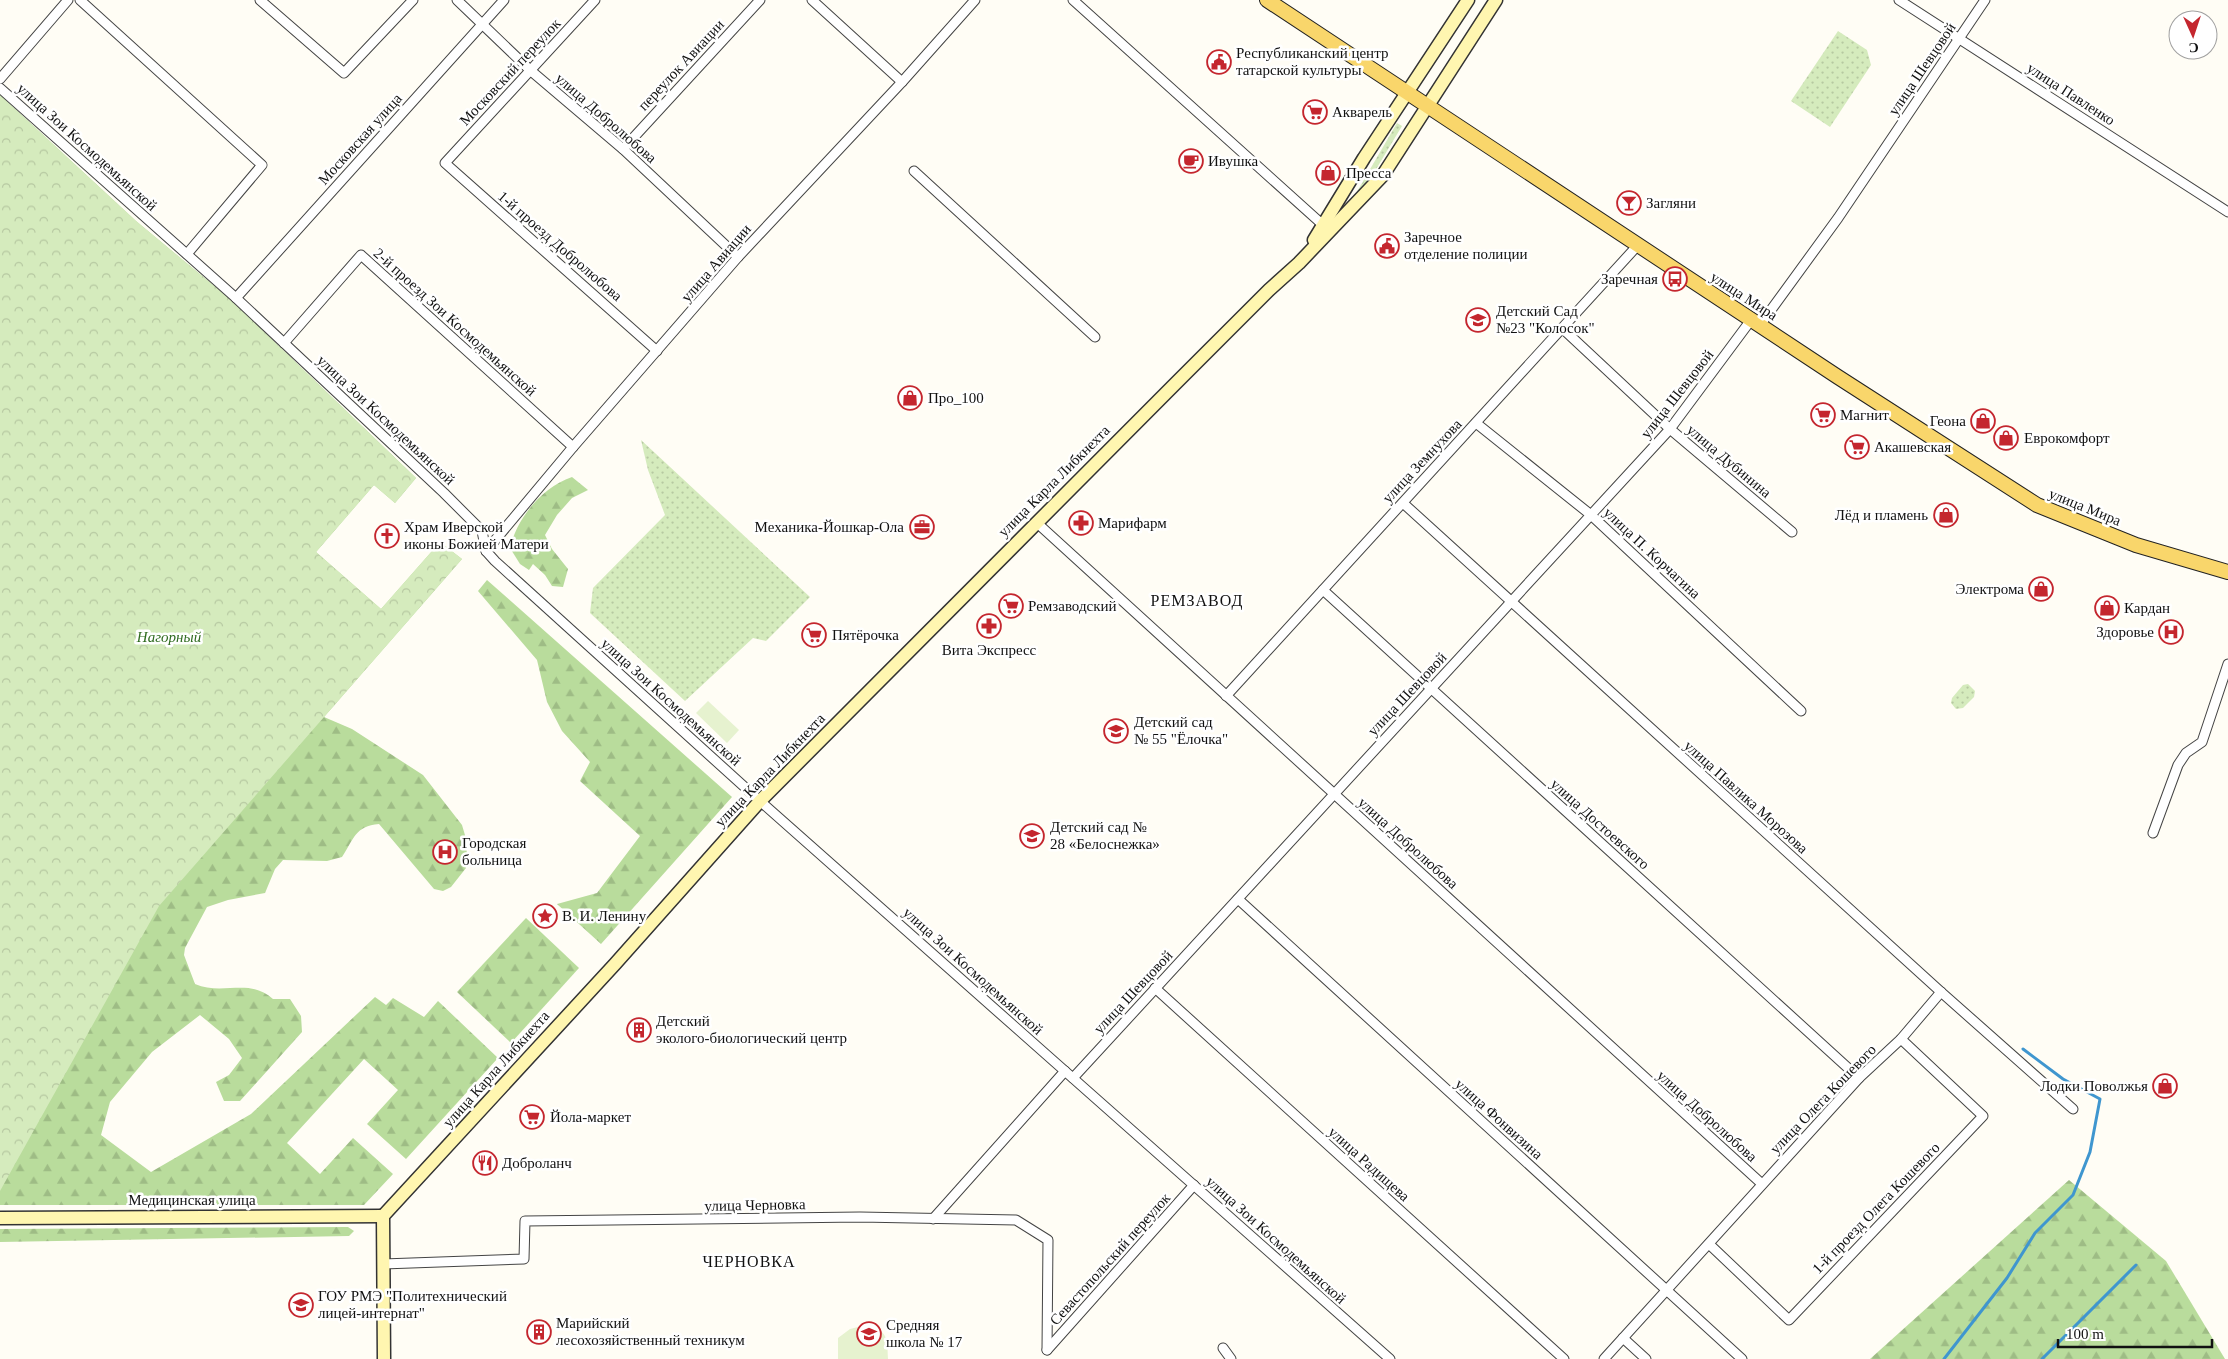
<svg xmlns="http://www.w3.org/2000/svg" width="2228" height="1359" viewBox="0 0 2228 1359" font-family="Georgia,serif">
<defs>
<pattern id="grass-dots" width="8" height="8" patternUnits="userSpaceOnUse" patternTransform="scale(1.25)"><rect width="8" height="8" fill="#d5ebbd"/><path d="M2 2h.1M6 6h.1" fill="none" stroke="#b6c8a1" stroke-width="1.8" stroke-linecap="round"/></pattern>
<pattern id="forest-firs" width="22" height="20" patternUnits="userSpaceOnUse" patternTransform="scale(1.25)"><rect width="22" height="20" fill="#b9dc9c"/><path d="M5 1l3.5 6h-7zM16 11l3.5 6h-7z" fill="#9ebc85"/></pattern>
<pattern id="park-crowns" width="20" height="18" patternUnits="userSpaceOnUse" patternTransform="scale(1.25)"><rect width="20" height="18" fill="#d5ebbd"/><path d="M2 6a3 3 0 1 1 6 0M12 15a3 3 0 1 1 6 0" fill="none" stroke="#b6c8a1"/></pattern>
</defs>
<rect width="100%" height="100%" fill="#fffdf5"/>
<g fill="url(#grass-dots)">
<polygon points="1838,31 1867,50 1871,65 1830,127 1791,101"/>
<polygon points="1397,123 1402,126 1369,181 1355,195"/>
<polygon points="641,440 810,597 766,641 753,638 685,701 590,613 593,588 665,515 648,470"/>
<polygon points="1968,684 1975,691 1974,697 1963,708 1956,709 1951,703 1952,698 1963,685"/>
</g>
<g fill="url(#forest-firs)">
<path d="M0,95L136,221L231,300L416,478L395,503L374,485L316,552L381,609L440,542L462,559L324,717L352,729L423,775L462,825L467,842L466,868L451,887L443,891L434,889L379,824C355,826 354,839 342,857L327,861L283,860L275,869L265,893L228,900L207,907L185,948L184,955L195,984C223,996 249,977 273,999H290L301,1016L302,1032L240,1101H224L216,1082L229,1075L242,1058L229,1039L200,1015L152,1052L110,1102L101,1135L151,1172L251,1114L375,997L386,1005L393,998L424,1017L438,1001L498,1058L406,1159L367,1124L398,1090L364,1059L287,1143L320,1174L353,1138L393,1174L364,1205H0Z"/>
<path d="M572,477L588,490L572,498L557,515L545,535L552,549L568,569L563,587L552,586L545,575L533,564L529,570L520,564L510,548C517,518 542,487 572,477Z"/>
<polygon points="487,580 732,797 601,944 557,904 597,893 640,836 580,781 590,762 562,731 547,702 537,660 478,591"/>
<polygon points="526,918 579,968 511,1043 457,992"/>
<polygon points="2069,1180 2166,1261 2225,1359 1870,1359"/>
<polygon points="348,1227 354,1231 349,1236 0,1242 0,1229"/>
</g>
<polygon fill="url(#park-crowns)" points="0,95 136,221 231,300 416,478 395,503 374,485 316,552 381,609 440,542 462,559 159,906 0,1191"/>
<g fill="#e6f2cf">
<polygon points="708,701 739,730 727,743 696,713"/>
<path d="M862,1326C888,1330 887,1335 888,1359H838V1338L850,1329Z"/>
</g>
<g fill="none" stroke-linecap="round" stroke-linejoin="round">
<g stroke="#3f96cf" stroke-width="3">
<polyline points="1944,1359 2007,1278 2035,1233 2073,1195 2090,1152 2100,1099 2063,1079 2023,1049"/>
<polyline points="2042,1359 2136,1265"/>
</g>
<g stroke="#444" stroke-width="11">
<g id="street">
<polyline points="80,0 262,165 187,254"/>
<polyline points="260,0 344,73 413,0"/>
<polyline points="457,0 530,70 623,149 738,257"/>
<polyline points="595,0 445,163 657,351"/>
<polyline points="812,0 902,82"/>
<polyline points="1073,0 1323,225"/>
<polyline points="1899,0 2228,212"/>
<polyline points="0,79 68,0"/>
<polyline points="0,88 236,298 444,493 482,531 486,551 495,561 760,801 1390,1359"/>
<polyline points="623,149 760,0"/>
<polyline points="914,171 1095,337"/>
<polyline points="236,298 504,0"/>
<polyline points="1760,325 1838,218 1985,0"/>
<polyline points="1563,329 1670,429 1792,532"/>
<polyline points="284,343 361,255 573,447"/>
<polyline points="1476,423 1591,515 1801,711"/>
<polyline points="1403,503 1941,992 2073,1109"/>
<polyline points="1036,522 1762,1184"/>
<polyline points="486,551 573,447 738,257 902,82 975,0"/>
<polyline points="1323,590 1859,1078"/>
<polyline points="1226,696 1638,245"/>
<polyline points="2153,833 2178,765 2186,753 2202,742 2228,664"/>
<polyline points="1238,899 1742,1359"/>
<polyline points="1155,988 1564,1359"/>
<polyline points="1073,1078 1670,429 1751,320"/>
<polyline points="933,1219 1065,1071"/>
<polyline points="1709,1244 1789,1320 1983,1116 1901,1039"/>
<polyline points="383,1264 524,1259 525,1221 860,1217 1016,1220 1048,1240 1047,1350"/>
<polyline points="1623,1338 1646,1359"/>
<polyline points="1223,1348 1231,1359"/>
<polyline points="1047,1350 1194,1185"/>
<polyline points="1604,1359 1859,1078 1901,1039 1941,992"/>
</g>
</g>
<g stroke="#333" stroke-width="15">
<g id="secondary">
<polyline points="1314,240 1364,158 1468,0"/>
<polyline points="0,1218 383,1216"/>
<polyline points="384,1359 383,1216 615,964 760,801 1172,387 1269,290 1299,263 1383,175 1496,0"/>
</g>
</g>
<g stroke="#222" stroke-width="16">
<polyline id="primary" points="1267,0 1838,377 2037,505 2136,545 2228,572"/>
</g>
<use href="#street" stroke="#fff" stroke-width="9"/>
<use href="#secondary" stroke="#fff6b0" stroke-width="12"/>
<use href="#primary" stroke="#f9d66b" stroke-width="14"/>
</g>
<defs>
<g id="civic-ring" transform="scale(1.25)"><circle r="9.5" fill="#fff" stroke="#c4262e" stroke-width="1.5"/><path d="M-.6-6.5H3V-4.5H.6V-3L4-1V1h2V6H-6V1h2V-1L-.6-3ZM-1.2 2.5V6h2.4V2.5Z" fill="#c4262e"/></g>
<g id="supermarket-ring" transform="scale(1.25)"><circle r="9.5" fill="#fff" stroke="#c4262e" stroke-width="1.5"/><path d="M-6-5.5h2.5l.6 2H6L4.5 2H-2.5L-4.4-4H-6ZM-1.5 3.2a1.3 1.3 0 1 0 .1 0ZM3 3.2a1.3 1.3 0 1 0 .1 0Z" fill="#c4262e"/></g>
<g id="cafe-ring" transform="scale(1.25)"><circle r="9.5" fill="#fff" stroke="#c4262e" stroke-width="1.5"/><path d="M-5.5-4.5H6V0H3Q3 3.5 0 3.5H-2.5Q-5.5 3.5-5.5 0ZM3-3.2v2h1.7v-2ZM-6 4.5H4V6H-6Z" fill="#c4262e"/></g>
<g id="shop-ring" transform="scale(1.25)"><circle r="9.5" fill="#fff" stroke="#c4262e" stroke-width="1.5"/><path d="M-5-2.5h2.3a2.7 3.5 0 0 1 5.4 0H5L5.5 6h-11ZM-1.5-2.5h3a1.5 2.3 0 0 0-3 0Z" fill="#c4262e"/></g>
<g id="bar-ring" transform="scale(1.25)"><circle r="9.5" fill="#fff" stroke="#c4262e" stroke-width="1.5"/><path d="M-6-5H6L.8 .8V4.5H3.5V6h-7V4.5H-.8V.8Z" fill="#c4262e"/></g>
<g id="bus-ring" transform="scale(1.25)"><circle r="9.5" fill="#fff" stroke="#c4262e" stroke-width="1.5"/><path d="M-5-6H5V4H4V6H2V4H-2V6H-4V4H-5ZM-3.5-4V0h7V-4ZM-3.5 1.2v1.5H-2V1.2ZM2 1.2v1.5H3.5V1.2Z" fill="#c4262e"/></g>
<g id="school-ring" transform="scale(1.25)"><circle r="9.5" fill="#fff" stroke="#c4262e" stroke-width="1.5"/><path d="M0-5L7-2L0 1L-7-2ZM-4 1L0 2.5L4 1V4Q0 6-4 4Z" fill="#c4262e"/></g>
<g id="pharmacy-ring" transform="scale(1.25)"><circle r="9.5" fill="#fff" stroke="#c4262e" stroke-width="1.5"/><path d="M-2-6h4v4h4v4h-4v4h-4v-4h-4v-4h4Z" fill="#c4262e"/></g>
<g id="office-ring" transform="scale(1.25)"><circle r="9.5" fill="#fff" stroke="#c4262e" stroke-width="1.5"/><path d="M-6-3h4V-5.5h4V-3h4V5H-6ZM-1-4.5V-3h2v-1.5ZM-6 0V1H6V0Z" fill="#c4262e"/></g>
<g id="church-ring" transform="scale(1.25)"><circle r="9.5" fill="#fff" stroke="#c4262e" stroke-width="1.5"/><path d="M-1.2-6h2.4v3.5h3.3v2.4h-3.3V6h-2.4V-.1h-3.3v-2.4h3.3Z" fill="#c4262e"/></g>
<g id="hospital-ring" transform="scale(1.25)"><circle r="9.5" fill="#fff" stroke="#c4262e" stroke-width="1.5"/><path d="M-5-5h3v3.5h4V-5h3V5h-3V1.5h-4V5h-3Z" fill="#c4262e"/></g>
<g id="sight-ring" transform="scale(1.25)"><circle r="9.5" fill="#fff" stroke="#c4262e" stroke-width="1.5"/><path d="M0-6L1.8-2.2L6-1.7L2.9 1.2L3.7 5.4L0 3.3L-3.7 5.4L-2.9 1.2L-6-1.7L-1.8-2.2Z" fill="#c4262e"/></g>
<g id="building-ring" transform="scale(1.25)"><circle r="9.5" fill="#fff" stroke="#c4262e" stroke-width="1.5"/><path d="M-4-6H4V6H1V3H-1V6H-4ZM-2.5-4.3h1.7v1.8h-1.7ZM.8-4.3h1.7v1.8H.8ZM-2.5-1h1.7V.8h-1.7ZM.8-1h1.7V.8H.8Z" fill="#c4262e"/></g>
<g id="restaurant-ring" transform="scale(1.25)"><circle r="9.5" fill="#fff" stroke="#c4262e" stroke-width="1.5"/><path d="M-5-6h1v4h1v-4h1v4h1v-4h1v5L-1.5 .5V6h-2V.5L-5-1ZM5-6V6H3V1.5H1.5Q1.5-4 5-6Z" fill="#c4262e"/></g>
</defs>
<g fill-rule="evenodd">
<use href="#civic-ring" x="1219" y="62"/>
<use href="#supermarket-ring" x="1315" y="112"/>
<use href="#cafe-ring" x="1191" y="161"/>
<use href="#shop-ring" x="1328" y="173"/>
<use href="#bar-ring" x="1629" y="203"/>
<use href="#civic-ring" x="1387" y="246"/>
<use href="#bus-ring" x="1675" y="279"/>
<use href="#school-ring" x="1478" y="320"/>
<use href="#shop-ring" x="910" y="398"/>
<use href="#supermarket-ring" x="1823" y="415"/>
<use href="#shop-ring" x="1983" y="421"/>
<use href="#shop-ring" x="2006" y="438"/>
<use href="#supermarket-ring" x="1857" y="447"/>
<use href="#shop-ring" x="1946" y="515"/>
<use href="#pharmacy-ring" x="1081" y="523"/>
<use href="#office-ring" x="922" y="527"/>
<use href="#church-ring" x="387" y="536"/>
<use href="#shop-ring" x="2041" y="589"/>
<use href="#supermarket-ring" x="1011" y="606"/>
<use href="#shop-ring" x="2107" y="608"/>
<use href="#pharmacy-ring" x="989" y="626"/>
<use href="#hospital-ring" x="2171" y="632"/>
<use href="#supermarket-ring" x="814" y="635"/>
<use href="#school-ring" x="1116" y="731"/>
<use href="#school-ring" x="1032" y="836"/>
<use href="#hospital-ring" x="445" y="852"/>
<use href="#sight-ring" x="545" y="916"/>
<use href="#building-ring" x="639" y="1030"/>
<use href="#shop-ring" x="2165" y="1086"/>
<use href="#supermarket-ring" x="532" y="1117"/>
<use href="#restaurant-ring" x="485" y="1163"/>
<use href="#school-ring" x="301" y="1305"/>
<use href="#building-ring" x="539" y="1332"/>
<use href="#school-ring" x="869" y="1334"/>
</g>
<g text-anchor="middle" stroke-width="5" stroke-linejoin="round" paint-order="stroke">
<g font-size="15" fill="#111" stroke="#fff" text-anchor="start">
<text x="1236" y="58">Республиканский центр<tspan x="1236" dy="17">татарской культуры</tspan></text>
<text x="1332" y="117">Акварель</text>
<text x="1208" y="166">Ивушка</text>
<text x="1346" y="178">Пресса</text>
<text x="1646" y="208">Загляни</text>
<text x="1404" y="242">Заречное<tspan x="1404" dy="17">отделение полиции</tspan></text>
<text x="1658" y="284" text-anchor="end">Заречная</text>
<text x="1496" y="316">Детский Сад<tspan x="1496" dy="17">№23 "Колосок"</tspan></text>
<text x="928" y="403">Про_100</text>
<text x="1840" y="420">Магнит</text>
<text x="1966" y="426" text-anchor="end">Геона</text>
<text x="2024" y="443">Еврокомфорт</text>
<text x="1874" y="452">Акашевская</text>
<text x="1928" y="520" text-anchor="end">Лёд и пламень</text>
<text x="1098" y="528">Марифарм</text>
<text x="404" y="532">Храм Иверской<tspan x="404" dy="17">иконы Божией Матери</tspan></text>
<text x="904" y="532" text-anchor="end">Механика-Йошкар-Ола</text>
<text x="2024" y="594" text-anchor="end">Электрома</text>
<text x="1028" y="611">Ремзаводский</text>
<text x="2124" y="613">Кардан</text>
<text x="2154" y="637" text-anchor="end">Здоровье</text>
<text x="832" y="640">Пятёрочка</text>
<text x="989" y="655" text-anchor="middle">Вита Экспресс</text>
<text x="1134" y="727">Детский сад<tspan x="1134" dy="17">№ 55 "Ёлочка"</tspan></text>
<text x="1050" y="832">Детский сад №<tspan x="1050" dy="17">28 «Белоснежка»</tspan></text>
<text x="462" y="848">Городская<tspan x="462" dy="17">больница</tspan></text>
<text x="562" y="921">В. И. Ленину</text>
<text x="656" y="1026">Детский<tspan x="656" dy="17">эколого-биологический центр</tspan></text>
<text x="2148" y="1091" text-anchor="end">Лодки Поволжья</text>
<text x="550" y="1122">Йола-маркет</text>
<text x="502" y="1168">Доброланч</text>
<text x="318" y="1301">ГОУ РМЭ "Политехнический<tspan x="318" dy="17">лицей-интернат"</tspan></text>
<text x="556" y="1328">Марийский<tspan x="556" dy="17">лесохозяйственный техникум</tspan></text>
<text x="886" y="1330">Средняя<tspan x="886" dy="17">школа № 17</tspan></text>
</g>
<g font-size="15" fill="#111" stroke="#fff">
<text transform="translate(681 65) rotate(-47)" y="5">переулок Авиации</text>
<text transform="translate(1922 69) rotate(-56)" y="5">улица Шевцовой</text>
<text transform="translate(510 72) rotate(-47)" y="5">Московский переулок</text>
<text transform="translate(2071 94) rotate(33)" y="5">улица Павленко</text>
<text transform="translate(606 118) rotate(41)" y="5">улица Добролюбова</text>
<text transform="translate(360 139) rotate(-48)" y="5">Московская улица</text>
<text transform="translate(87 147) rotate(42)" y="5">улица Зои Космодемьянской</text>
<text transform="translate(560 246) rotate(41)" y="5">1-й проезд Добролюбова</text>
<text transform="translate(716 263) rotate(-49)" y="5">улица Авиации</text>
<text transform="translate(1744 296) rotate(33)" y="5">улица Мира</text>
<text transform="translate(455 322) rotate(42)" y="5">2-й проезд Зои Космодемьянской</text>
<text transform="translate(1677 394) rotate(-52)" y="5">улица Шевцовой</text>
<text transform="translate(386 420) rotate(43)" y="5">улица Зои Космодемьянской</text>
<text transform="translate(1422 461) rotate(-47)" y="5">улица Земнухова</text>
<text transform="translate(1729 461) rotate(40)" y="5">улица Дубинина</text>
<text transform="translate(1054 481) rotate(-45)" y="5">улица Карла Либкнехта</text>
<text transform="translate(2085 507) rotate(22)" y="5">улица Мира</text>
<text transform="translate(1652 553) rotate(43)" y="5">улица П. Корчагина</text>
<text transform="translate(1407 694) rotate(-47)" y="5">улица Шевцовой</text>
<text transform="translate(671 702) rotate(42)" y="5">улица Зои Космодемьянской</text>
<text transform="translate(770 770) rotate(-46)" y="5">улица Карла Либкнехта</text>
<text transform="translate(1746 797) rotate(42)" y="5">улица Павлика Морозова</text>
<text transform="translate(1600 824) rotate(42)" y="5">улица Достоевского</text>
<text transform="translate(1408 843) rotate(42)" y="5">улица Добролюбова</text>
<text transform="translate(973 971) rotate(42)" y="5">улица Зои Космодемьянской</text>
<text transform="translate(1133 992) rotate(-47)" y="5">улица Шевцовой</text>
<text transform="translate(496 1069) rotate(-48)" y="5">улица Карла Либкнехта</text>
<text transform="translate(1823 1099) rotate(-46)" y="5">улица Олега Кошевого</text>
<text transform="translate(1707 1116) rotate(42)" y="5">улица Добролюбова</text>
<text transform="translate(1499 1119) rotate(42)" y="5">улица Фонвизина</text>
<text transform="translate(1369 1164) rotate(42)" y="5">улица Радищева</text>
<text x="192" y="1205">Медицинская улица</text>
<text transform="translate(755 1205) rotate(-1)" y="5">улица Черновка</text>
<text transform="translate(1876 1208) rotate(-46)" y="5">1-й проезд Олега Кошевого</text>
<text transform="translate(1276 1240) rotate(42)" y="5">улица Зои Космодемьянской</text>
<text transform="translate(1110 1259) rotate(-48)" y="5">Севастопольский переулок</text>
</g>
<g font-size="15" font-style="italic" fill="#2f6b1f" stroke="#fff">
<text x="169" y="642">Нагорный</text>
</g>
<g font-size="16" letter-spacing="1" fill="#111" stroke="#fff">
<text x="1197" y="606">РЕМЗАВОД</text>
<text x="749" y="1267">ЧЕРНОВКА</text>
</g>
</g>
<g transform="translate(2193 35) rotate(177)"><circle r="24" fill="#ffffff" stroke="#a0a0a0"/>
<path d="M0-4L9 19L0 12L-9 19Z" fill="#c4262e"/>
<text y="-8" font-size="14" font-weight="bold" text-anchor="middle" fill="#111111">С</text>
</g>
<path d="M2058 1339v8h154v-8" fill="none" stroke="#111111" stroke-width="2.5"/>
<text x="2066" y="1339" font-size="15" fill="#111111" stroke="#ffffff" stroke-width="4" paint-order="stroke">100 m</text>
</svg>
